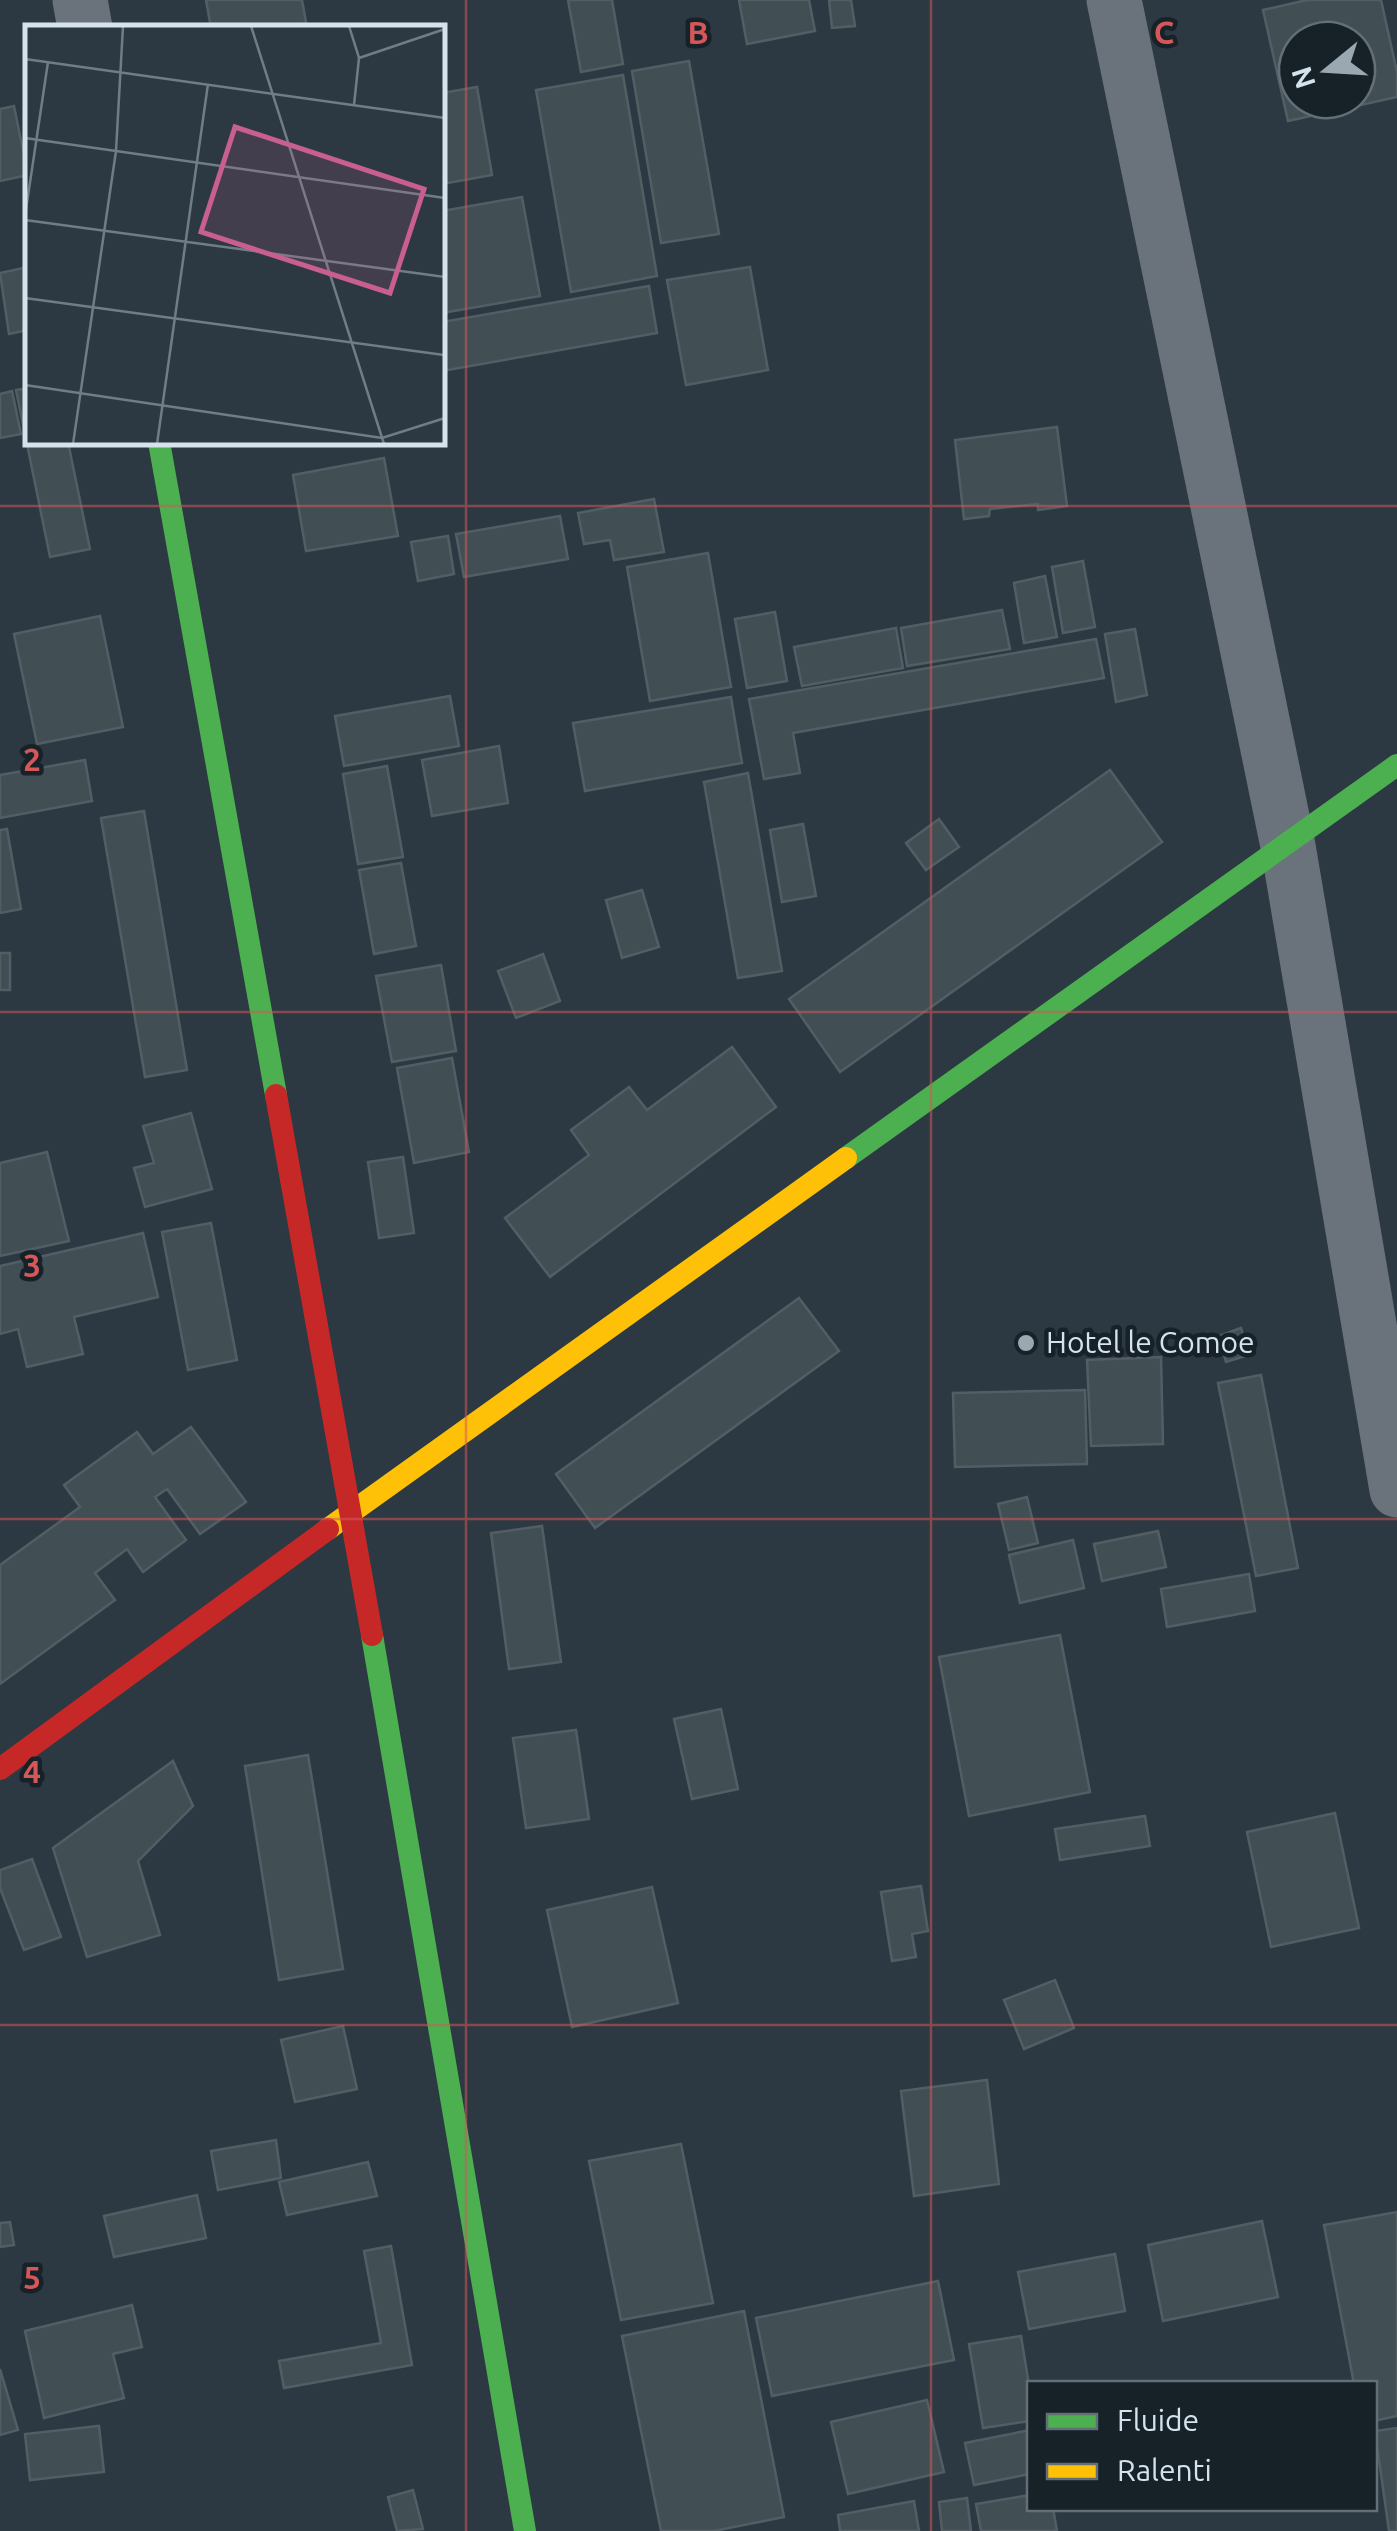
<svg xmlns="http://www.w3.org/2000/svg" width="1397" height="2531" viewBox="0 0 1397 2531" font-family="Ubuntu,sans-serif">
<rect width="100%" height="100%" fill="#2c3942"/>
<g fill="#414e54" stroke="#525e64" stroke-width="2.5" fill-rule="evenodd">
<polygon points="206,0 302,0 307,28 211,28"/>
<polygon points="568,0 612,0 623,64 581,72"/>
<polygon points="739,0 809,0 815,31 747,44"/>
<polygon points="829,0 851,0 855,26 832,28"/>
<path d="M1307,0H1381L1397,72V97L1288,121L1263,10ZM1297,40H1357V100H1297Z"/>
<polygon points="689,61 719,234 661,243 632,71"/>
<polygon points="623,75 657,276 571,292 536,90"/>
<polygon points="477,87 492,175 442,184 442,93"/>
<polygon points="14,106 28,175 0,181 0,109"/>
<polygon points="522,197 540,296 442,313 442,211"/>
<polygon points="28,267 28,330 9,334 0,273"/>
<polygon points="750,267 768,370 686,385 667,280"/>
<polygon points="649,286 657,333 442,371 442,322"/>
<polygon points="28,388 28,442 68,442 90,549 50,557 16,390"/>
<polygon points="12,391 21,434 0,438 0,394"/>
<polygon points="1057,427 1067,506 1038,510 1038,504 990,509 989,516 964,519 955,440"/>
<polygon points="384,458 398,536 306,551 293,475"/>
<polygon points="654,499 664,552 614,560 610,540 584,544 578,513"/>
<polygon points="560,516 568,559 464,577 456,534"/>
<polygon points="448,536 454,574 418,581 411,542"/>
<polygon points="708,553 731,687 650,701 627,567"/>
<polygon points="1083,561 1095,627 1063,633 1052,567"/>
<polygon points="1045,576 1057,637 1024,643 1014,583"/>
<polygon points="1002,610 1010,649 907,666 901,628"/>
<polygon points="775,612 787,681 747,688 735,619"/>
<polygon points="100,616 123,727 37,744 14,634"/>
<polygon points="896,628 903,668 802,686 794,647"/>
<polygon points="1135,629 1147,695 1116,702 1105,634"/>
<polygon points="1096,639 1104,678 793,733 800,773 764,779 749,699"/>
<polygon points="450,696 459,746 344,766 335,716"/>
<polygon points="731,697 742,763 585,791 573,723"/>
<polygon points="499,746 508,803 432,816 422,760"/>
<polygon points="85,760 92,801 0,818 0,775"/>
<polygon points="387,766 403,857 358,864 343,774"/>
<polygon points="1110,770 1162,842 840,1072 789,999"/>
<polygon points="748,773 782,971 738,978 704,782"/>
<polygon points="144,811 187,1070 145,1077 101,818"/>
<polygon points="939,819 959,847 926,870 906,843"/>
<polygon points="803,824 816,896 782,902 770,830"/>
<polygon points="7,829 21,909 0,913 0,830"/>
<polygon points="401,863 416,946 374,954 359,870"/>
<polygon points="642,890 659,947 622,958 606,900"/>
<rect x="0" y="953" width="10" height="37"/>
<polygon points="543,954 560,1001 516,1018 498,971"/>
<polygon points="441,965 456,1051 392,1062 376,976"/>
<polygon points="732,1047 776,1107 550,1277 505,1218 589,1155 571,1130 629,1087 647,1110"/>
<polygon points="452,1058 469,1152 414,1163 397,1068"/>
<polygon points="191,1113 212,1189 145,1207 134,1168 154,1163 143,1126"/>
<polygon points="47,1152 69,1241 0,1256 0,1163"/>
<polygon points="403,1157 414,1233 379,1238 368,1162"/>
<polygon points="211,1223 237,1360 188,1370 162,1232"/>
<polygon points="143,1233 158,1297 74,1317 83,1354 27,1367 18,1329 0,1334 0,1266"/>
<polygon points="799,1298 839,1351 595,1528 556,1474"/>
<polygon points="1241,1328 1249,1355 1226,1362 1219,1336"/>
<polygon points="1161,1357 1163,1444 1091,1446 1087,1360"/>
<polygon points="1261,1375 1298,1568 1256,1576 1218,1383"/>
<polygon points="1085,1390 1087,1464 955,1467 953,1393"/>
<polygon points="191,1427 246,1502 200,1534 167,1489 155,1497 186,1540 143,1572 127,1549 95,1573 115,1600 0,1684 0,1565 80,1507 64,1485 137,1432 153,1454"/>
<polygon points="1027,1497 1038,1543 1009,1550 998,1504"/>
<polygon points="542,1526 561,1662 509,1669 491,1533"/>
<polygon points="1158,1531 1166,1567 1102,1581 1094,1544"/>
<polygon points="1073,1540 1084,1588 1020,1603 1009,1555"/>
<polygon points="1249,1574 1255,1611 1167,1627 1161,1589"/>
<polygon points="1060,1635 1090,1792 969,1816 939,1657"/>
<polygon points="721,1709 738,1789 692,1799 674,1719"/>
<polygon points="576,1730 589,1819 526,1828 513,1738"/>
<polygon points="308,1755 343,1969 279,1980 245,1766"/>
<polygon points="173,1761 193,1806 138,1861 160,1935 87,1957 53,1848"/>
<polygon points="1335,1813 1359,1928 1271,1947 1247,1832"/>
<polygon points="1145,1816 1150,1846 1060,1860 1055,1829"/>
<polygon points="32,1859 61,1937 24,1950 0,1888 0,1870"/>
<polygon points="921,1886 928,1931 912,1934 916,1957 892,1961 881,1892"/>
<polygon points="652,1887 678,2003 572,2027 547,1910"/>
<polygon points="1055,1980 1074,2028 1024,2049 1004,2000"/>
<polygon points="343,2026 357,2089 295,2102 281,2040"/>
<polygon points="987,2080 999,2184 914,2196 901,2091"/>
<polygon points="276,2140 281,2178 218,2190 211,2151"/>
<polygon points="681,2144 713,2303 621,2320 589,2161"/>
<polygon points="368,2162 377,2196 287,2215 279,2182"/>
<polygon points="197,2195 206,2238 114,2257 104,2216"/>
<polygon points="1397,2212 1397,2416 1374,2421 1374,2384 1354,2384 1324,2225"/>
<polygon points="1262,2221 1278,2297 1163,2321 1148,2245"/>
<polygon points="10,2222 14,2245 0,2247 0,2223"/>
<polygon points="391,2246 412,2365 284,2388 279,2361 381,2343 364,2251"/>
<polygon points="1115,2254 1125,2311 1029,2329 1018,2272"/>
<polygon points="938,2281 954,2360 772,2396 756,2318"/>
<polygon points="132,2305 142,2347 113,2354 124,2398 44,2418 25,2331"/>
<polygon points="744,2311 784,2517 714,2531 661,2531 622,2336"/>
<polygon points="1021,2336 1030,2391 1030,2421 983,2428 969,2344"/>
<polygon points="0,2369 18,2430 0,2435"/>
<polygon points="927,2400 944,2472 848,2494 831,2422"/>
<polygon points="99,2426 104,2472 30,2480 25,2434"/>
<polygon points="1397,2428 1397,2531 1389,2531 1375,2431"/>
<polygon points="1030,2430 1030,2474 974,2485 965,2443"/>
<polygon points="413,2490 423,2529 397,2531 388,2497"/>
<polygon points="1030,2495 1030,2508 1053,2508 1057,2531 981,2531 976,2504"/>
<polygon points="967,2498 971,2531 942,2531 939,2502"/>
<polygon points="914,2501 919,2531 840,2531 838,2515"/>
</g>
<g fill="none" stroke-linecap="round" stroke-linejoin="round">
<g stroke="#6a727b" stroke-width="55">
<polyline points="80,0 85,28"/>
<polyline points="1114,0 1288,846 1397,1490"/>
</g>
<g stroke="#4caf50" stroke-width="22">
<polyline points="159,442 276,1095"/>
<polyline points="846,1158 1397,765"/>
<polyline points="372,1635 525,2531"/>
</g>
<polyline stroke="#ffc107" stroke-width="22" points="328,1529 846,1158"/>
<g stroke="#c62828" stroke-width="22">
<polyline points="276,1095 372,1635"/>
<polyline points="0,1769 328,1529"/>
</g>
</g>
<path fill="none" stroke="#d65759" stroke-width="2.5" stroke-opacity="0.55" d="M466,0V2531M931,0V2531M0,506H1397M0,1012H1397M0,1519H1397M0,2025H1397"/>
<circle fill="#9aa8b1" stroke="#162128" stroke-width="4" cx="1026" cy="1343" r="10"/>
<g text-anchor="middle" stroke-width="9" stroke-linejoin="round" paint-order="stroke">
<g font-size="30" fill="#d5e3ed" stroke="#162128" text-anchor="start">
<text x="1046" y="1353">Hotel le Comoe</text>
</g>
</g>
<g transform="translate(25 25)">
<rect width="420" height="420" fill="#2c3942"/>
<path fill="none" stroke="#707d86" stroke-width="2.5" d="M226,1L359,419M324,1L334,33L329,80M334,33L420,4M0,34L420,93M0,113L420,173M0,191L23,37M0,195L420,252M0,273L419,330M0,360L357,413L420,393M48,419L91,126L98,1M132,419L183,59"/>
<path fill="#c95f8e" fill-opacity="0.15" stroke="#c95f8e" stroke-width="5" d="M210,102L399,164L365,268L176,207Z"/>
<rect width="420" height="420" fill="none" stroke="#d5e3ed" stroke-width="5"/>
</g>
<g font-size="32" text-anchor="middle" font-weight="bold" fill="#d65759" stroke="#162128" stroke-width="9" stroke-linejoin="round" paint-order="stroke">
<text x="698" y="44">B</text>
<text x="1164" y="44">C</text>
<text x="32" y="771">2</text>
<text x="32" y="1277">3</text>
<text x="32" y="1783">4</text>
<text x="32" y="2289">5</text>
</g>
<rect x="1027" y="2381" width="350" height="130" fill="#162128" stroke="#626f77" stroke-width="2.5"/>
<rect x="1047" y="2414" width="50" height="15" fill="#4caf50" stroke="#626f77" stroke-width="2.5"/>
<text x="1117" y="2431" font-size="30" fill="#d5e3ed">Fluide</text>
<rect x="1047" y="2464" width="50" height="15" fill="#ffc107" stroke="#626f77" stroke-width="2.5"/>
<text x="1117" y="2481" font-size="30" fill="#d5e3ed">Ralenti</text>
<g transform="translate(1327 70) rotate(252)"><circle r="48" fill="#162128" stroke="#626f77" stroke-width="2.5"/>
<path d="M0-8L18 38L0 25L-18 38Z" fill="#9aa8b1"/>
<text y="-15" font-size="28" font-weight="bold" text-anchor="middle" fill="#d5e3ed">N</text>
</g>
</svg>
